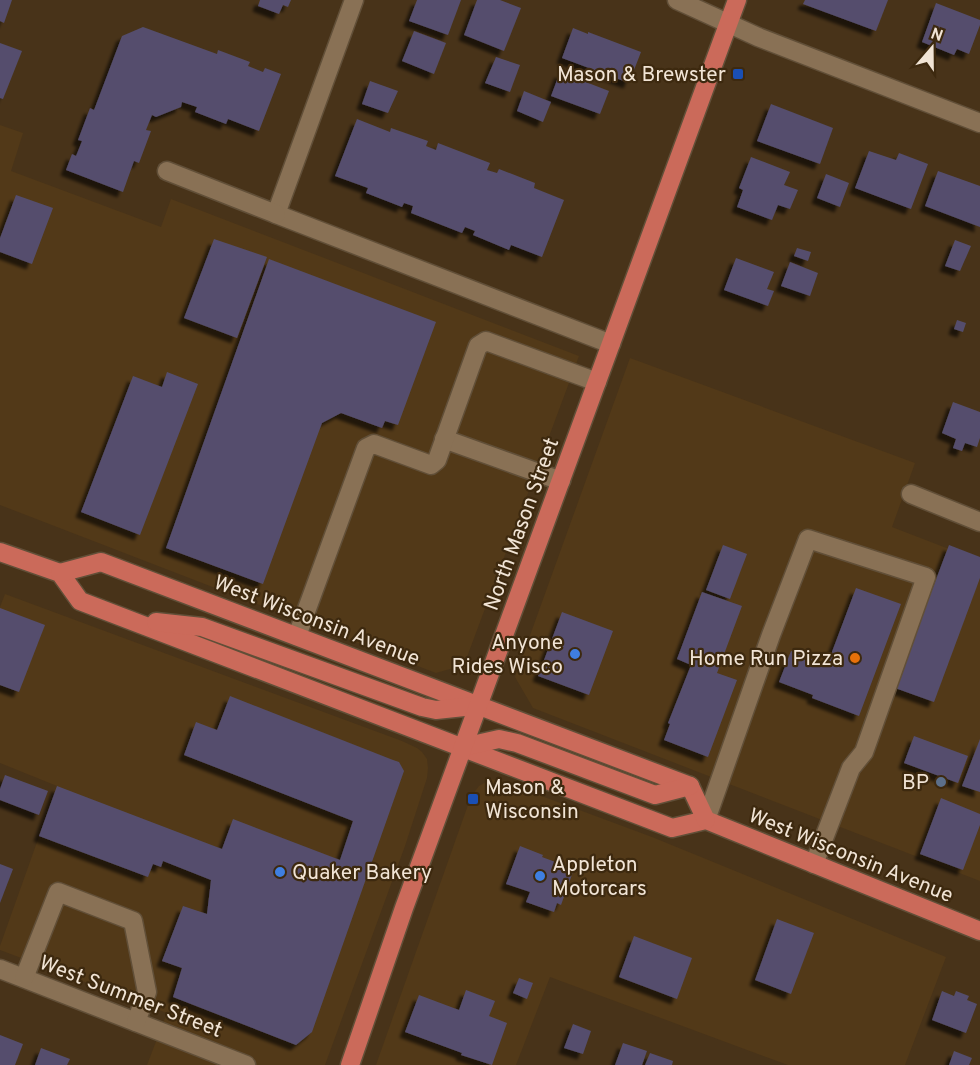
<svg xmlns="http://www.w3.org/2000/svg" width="980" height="1065" viewBox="0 0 980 1065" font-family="Overpass,sans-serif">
<defs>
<filter id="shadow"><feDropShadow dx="-5.5" dy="5.5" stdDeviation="1.5" flood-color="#0009"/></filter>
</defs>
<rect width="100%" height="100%" fill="#483319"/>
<g fill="#523918">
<polygon points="0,125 23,133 11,171 161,227 171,199 579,356 464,665 436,673 0,505"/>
<polygon points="630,358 915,463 892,527 980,561 980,881 533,708 515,677"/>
<polygon points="5,594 402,741 417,748 422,752 427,759 428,768 427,778 405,846 325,1065 147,1065 167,1013 0,950 0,946 57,786 0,763 0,607"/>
<polygon points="491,779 504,782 652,837 946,957 905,1065 788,1065 550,977 516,1065 376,1065 468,805 473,794 479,786"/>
</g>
<g fill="#544e6d" filter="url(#shadow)">
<polygon points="0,0 12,0 4,23 0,21"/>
<polygon points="260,0 291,0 288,7 283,5 279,14 258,6"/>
<polygon points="417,0 461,0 448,35 409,21"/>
<polygon points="477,0 500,0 521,8 504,51 464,35"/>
<polygon points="805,0 888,0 876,31 803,4"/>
<polygon points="936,3 980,20 980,25 969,54 957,49 954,55 922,42"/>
<polygon points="143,27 217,54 218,50 250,62 248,66 263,72 265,68 281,74 259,131 228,119 226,124 195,112 197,107 182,102 181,107 156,117 152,115 146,130 151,131 139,163 134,161 123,192 66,170 72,154 76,156 82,141 78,140 90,108 94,110 122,36"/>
<polygon points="573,28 588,34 588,32 641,52 629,83 562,58"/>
<polygon points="414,31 446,43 434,74 402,61"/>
<polygon points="0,43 22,51 3,99 0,98"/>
<polygon points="496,57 520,65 510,92 485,83"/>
<polygon points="560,72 609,91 600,114 551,96"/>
<polygon points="370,81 398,91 388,113 362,104"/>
<polygon points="524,91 551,102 543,122 517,111"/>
<polygon points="771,104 833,128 820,164 757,141"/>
<polygon points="357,119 390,132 391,128 428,141 426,146 436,150 438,143 490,163 487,170 497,173 499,169 535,183 534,188 564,200 542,257 511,245 509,250 473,235 475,231 465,227 462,233 411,213 413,206 404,203 402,207 366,193 368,188 335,176"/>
<polygon points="869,151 896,160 899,153 928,164 911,209 855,188"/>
<polygon points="751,157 790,172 784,185 798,190 790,209 778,205 772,220 737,207 743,190 739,188"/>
<polygon points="938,171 980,186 980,227 925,206"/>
<polygon points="826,174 849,183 840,207 817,198"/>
<polygon points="16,195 53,208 32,264 0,252 0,238"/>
<polygon points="214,239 267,257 237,338 184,318"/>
<polygon points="955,240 971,246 960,271 945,266"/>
<polygon points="797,248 811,252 808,261 794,256"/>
<polygon points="736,258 774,272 767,289 774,291 768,306 724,290"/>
<polygon points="269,259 436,322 398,425 385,421 382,428 341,413 322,423 263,584 166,548"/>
<polygon points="790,262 818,273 810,296 781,286"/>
<polygon points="957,320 966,323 963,332 954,329"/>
<polygon points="167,372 198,384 140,535 81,512 133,376 162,387"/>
<polygon points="953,402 980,412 980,438 977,447 965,443 962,451 953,448 956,439 942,433"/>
<polygon points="723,545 747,554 730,599 706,590"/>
<polygon points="949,545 980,557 980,578 934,702 895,688"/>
<polygon points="856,588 901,604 859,716 812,698 813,695 779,682 791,651 827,665"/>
<polygon points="702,592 742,606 717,673 737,680 708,757 664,740 670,724 668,723 691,665 677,659"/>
<polygon points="0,608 45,625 19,692 0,685"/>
<polygon points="562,612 613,631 589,695 538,676"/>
<polygon points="230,696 393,760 399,762 404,771 312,1032 296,1045 173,997 182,968 162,961 183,906 207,914 211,880 163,861 161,867 153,864 148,877 39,836 57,786 222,849 233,819 340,860 353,821 184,755 196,722 217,730"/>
<polygon points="914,736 968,756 958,783 904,763"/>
<polygon points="980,739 980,792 962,786"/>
<polygon points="5,775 48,791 39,815 0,800 0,789"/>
<polygon points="941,798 980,814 980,825 963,870 920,854"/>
<polygon points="520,846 543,855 542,857 574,869 561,905 557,903 554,912 526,902 530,892 506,884"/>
<polygon points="0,864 13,869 0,903"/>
<polygon points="777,919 814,933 791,994 755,980"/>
<polygon points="634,936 692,958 677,999 619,977"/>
<polygon points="519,978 533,983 527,999 513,993"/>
<polygon points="466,990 495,1001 489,1016 507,1023 492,1065 461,1055 462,1053 405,1032 419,995 459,1010"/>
<polygon points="942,991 954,996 956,991 969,996 967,1000 977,1004 966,1033 932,1020"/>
<polygon points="573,1024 591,1031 583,1054 564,1048"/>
<polygon points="0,1035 23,1044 15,1065 0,1065"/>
<polygon points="623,1043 647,1051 642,1065 615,1065"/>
<polygon points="41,1048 70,1059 67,1065 35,1065"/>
<polygon points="954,1051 972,1058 969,1065 949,1065"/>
<polygon points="650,1053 673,1061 672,1065 645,1065"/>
</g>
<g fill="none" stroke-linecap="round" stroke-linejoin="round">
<g stroke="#614f38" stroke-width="21">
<g id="minor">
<polyline points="354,0 276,214 611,344"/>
<polyline points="677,0 758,37 980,123"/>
<polyline points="167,171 276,214"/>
<polyline points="444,439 561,481"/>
<polyline points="911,494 980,522"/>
<polyline points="297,636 366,448 374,444 431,465 437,460 478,346 486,341 597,382"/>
<polyline points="706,820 771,635 808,539 926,577 864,752 851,768 814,864"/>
<polyline points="0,969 246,1065"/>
<polyline points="24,978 58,892 133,921 147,992 136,1022"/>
</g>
</g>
<g stroke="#614f38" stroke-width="21">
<g id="major">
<polyline points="0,552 60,573 80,601 672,828 706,820 980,931"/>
<polyline points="60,573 101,562 690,786 706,820"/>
<polyline points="156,622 202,627 422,707 436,710 474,706"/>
<polyline points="463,747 499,739 517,743 655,795 690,786"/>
<polyline points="350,1065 404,908 737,0"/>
</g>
</g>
<use href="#minor" stroke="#897155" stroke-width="18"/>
<use href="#major" stroke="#cb6a5a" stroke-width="18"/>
</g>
<g fill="#1a4fb4" stroke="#3d290f" stroke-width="2">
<rect x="732" y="68" width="12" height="12" rx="3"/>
<rect x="467" y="793" width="12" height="12" rx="3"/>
</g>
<g fill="#3f7fe0" stroke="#3d290f" stroke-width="2">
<circle cx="575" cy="654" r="6"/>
<circle cx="280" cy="872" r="6"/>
<circle cx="540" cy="876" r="6"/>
</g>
<circle fill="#e8710a" stroke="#3d290f" stroke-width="2" cx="855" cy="658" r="6"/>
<circle fill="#5c6f8a" stroke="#3d290f" stroke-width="2" cx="941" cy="782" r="6"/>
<g text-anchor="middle" stroke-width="4.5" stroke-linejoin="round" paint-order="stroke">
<g font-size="21" fill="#f1e4d5" stroke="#3d290f" text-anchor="end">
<text x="726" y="81">Mason &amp; Brewster</text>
<text x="563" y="649">Anyone<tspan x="563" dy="24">Rides Wisco</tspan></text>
<text x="843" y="665">Home Run Pizza</text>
<text x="929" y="789">BP</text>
<text x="485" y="794" text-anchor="start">Mason &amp;<tspan x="485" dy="24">Wisconsin</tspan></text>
<text x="552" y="871" text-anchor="start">Appleton<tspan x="552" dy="24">Motorcars</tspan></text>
<text x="292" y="879" text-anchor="start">Quaker Bakery</text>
</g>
<g font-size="21" fill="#f1e4d5" stroke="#3d290f">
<text transform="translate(521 524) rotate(-70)" y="7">North Mason Street</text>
<text transform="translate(317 620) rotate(21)" y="7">West Wisconsin Avenue</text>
<text transform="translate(851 855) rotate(22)" y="7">West Wisconsin Avenue</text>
<text transform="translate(131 996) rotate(21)" y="7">West Summer Street</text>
</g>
</g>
<g transform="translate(932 48) rotate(20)" stroke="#3d290f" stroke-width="4.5" paint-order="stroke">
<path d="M0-4.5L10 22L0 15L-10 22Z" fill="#f1e4d5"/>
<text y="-9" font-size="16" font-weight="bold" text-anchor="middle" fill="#f1e4d5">N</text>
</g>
</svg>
